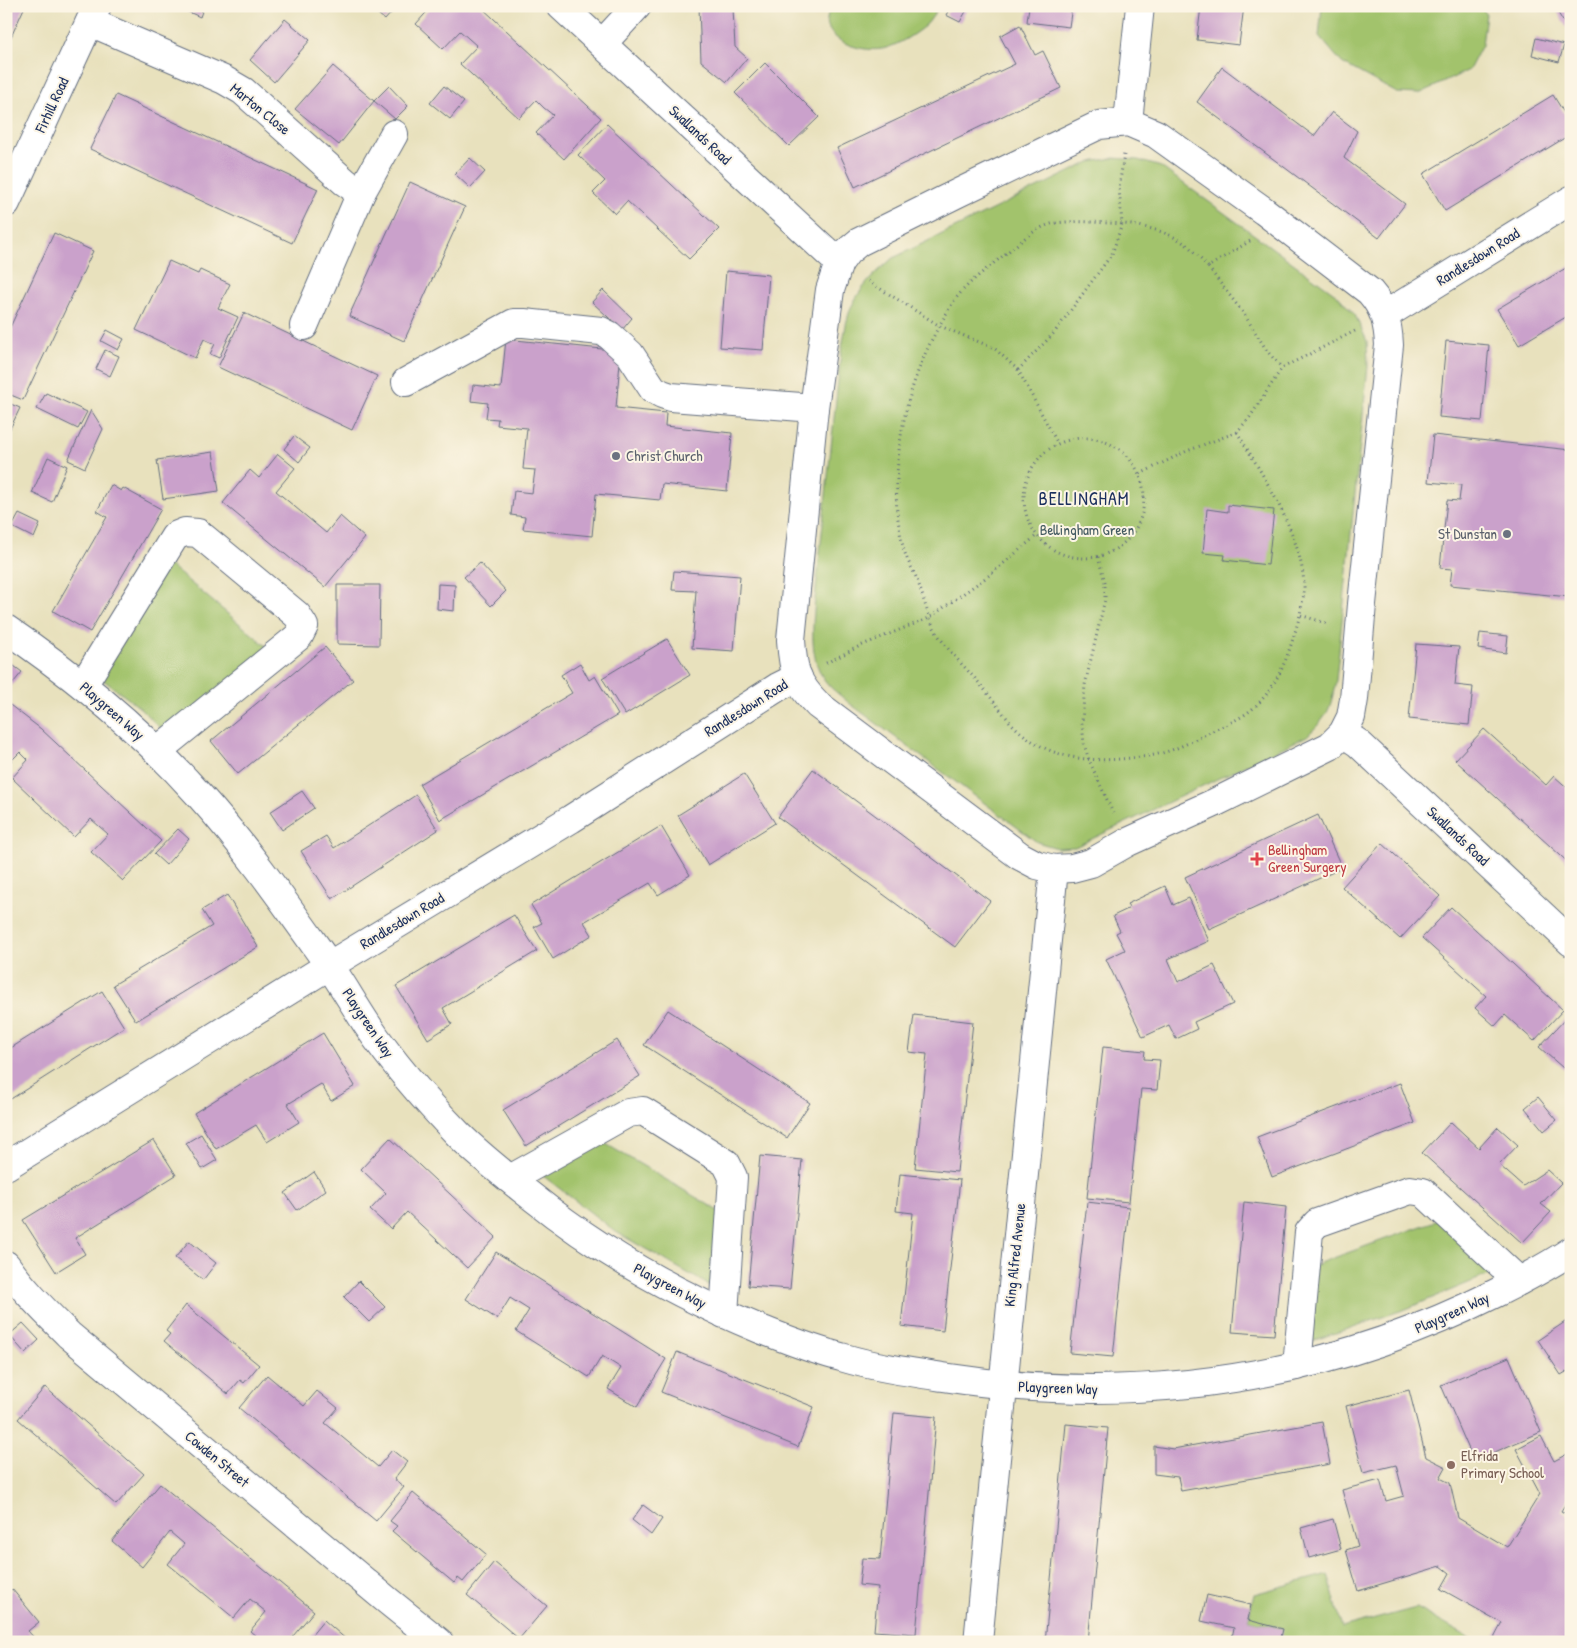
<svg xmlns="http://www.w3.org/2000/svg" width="1577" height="1648" viewBox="0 0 1577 1648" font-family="'Patrick Hand',sans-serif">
<rect width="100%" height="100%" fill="#fcf5e5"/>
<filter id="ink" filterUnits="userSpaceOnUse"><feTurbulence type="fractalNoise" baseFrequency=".02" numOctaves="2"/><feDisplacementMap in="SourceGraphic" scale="10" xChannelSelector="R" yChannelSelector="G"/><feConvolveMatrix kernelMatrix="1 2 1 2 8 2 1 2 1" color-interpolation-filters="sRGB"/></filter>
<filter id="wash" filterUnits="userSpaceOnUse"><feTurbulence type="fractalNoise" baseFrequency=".0096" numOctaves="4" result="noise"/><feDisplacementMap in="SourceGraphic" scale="20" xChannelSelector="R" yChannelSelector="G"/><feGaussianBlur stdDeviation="1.12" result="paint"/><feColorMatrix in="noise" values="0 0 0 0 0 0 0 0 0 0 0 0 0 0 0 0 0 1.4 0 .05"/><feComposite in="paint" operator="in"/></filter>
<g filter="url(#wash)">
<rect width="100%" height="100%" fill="#e8e1bd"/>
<g fill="#a2c36c" stroke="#5e7965">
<path d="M832,6H940C935,12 931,20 926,25C915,34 900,44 886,48C862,55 811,38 832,6Z"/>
<polygon points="1322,6 1481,6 1486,14 1482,45 1469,70 1419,94 1397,93 1342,63 1319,36"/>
<path d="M1114,158L1138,160L1161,167L1337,295L1355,315L1367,341L1368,366L1336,680C1330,710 1329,715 1307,736L1075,847L1057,848L1037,842L849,703C842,696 832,690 826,682C808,658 813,626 815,599L841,352C844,339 845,325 849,313C857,290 875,273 893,258L1090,162Z"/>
<polygon points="168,564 270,649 166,734 139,707 98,676"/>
<polygon points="601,1141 719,1211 712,1287 616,1232 542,1175"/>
<polygon points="1438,1220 1495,1272 1406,1309 1306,1343 1314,1265"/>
<polygon points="1328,1574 1342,1628 1416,1608 1477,1642 1280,1642 1282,1629 1248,1620 1254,1594"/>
</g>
<g id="blocks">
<g fill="#caa1cb">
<polygon points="6,6 25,6 6,48"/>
<polygon points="175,6 204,6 200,17"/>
<polygon points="369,6 397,6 385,20"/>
<polygon points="432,6 480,6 601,118 564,159 536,133 553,115 544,108 536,100 519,118 460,64 477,46 460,31 443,49 416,24"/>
<polygon points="699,6 734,6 733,8 735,47 747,58 727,82 701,61"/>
<polygon points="951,6 969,6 960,22 946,15"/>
<polygon points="1029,6 1072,6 1069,27 1027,22"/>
<polygon points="1201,6 1244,6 1239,45 1197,40"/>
<polygon points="1554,6 1571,6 1571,35"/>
<polygon points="285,19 310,40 274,82 250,60"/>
<polygon points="1020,25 1035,55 1043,51 1061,88 855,187 837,148 1015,64 1000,36"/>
<polygon points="1536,38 1564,45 1559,62 1532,55"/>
<polygon points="765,63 819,117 789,146 735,93"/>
<polygon points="333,66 374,101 339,145 295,109"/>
<polygon points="1222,67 1314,136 1332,112 1357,131 1344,158 1405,204 1379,238 1197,102"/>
<polygon points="389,86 408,106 395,119 374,101"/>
<polygon points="444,86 464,102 450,119 430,103"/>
<polygon points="116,95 318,189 292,243 90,149"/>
<polygon points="1553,95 1571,124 1571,134 1445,211 1423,174"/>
<polygon points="607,124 719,229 689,259 627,201 615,214 593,193 605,181 578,155"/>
<polygon points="470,158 485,172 470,188 455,174"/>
<polygon points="410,182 465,207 404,341 349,316"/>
<polygon points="54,233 93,251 23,400 6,393 6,336"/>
<polygon points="169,261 198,274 200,270 230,284 218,308 238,317 219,358 210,354 215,344 204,339 195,358 136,330"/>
<polygon points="1571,265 1571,314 1519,345 1497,309"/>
<polygon points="726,271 769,275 763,350 720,347"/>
<polygon points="603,290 632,318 622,330 592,302"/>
<polygon points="244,313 377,376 352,430 218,367"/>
<polygon points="107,330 124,339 118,350 101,341"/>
<polygon points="506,339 621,351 616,408 666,413 665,426 732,433 727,491 662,484 660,500 596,494 592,536 523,529 525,517 511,515 514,491 532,493 535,470 523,469 527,428 497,425 498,419 486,418 488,403 471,401 473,385 501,388"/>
<polygon points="1446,341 1489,345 1482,421 1439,417"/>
<polygon points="105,350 119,356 110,376 96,369"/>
<polygon points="46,393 87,412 78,429 37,409"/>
<polygon points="6,402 20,408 6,437"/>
<polygon points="91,410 103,429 85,468 68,460"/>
<polygon points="1433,435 1571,450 1571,582 1569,597 1450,585 1452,569 1440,568 1447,500 1459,501 1461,485 1428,482"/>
<polygon points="294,436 310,448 299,462 284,449"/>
<polygon points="213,452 219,491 163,499 157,460"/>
<polygon points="278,454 295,468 276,491 326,533 340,516 365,538 325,587 223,503 250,470 259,478"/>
<polygon points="48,457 67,466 52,502 32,493"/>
<polygon points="111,485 121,491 123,488 161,509 90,632 53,611 107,517 97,511"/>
<polygon points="1228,505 1274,510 1268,565 1224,560 1225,555 1203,553 1207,509 1228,512"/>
<polygon points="19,514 40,524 34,538 12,527"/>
<polygon points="480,563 506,591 491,606 464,577"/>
<polygon points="674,571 740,576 734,651 692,648 696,591 672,590"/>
<polygon points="438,584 455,585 454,611 437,609"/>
<polygon points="337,585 380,585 379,645 337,644"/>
<polygon points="1480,633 1508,636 1506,653 1478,649"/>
<polygon points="667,639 690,675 625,715 602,678"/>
<polygon points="1416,644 1459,647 1455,685 1473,687 1469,725 1409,719"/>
<polygon points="325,647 353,680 238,774 211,741"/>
<polygon points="6,660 22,672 6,692"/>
<polygon points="580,663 589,680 595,676 618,715 440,820 419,784 572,693 561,675"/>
<polygon points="6,702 41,729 161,841 123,881 91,852 108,834 91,819 74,837 12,778 28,760 20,752 6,766"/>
<polygon points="1484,729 1546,785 1554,776 1571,791 1571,802 1568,805 1571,808 1571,865 1455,760"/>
<polygon points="813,769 990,901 955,947 778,817"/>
<polygon points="744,774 775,823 708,865 678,815"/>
<polygon points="302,791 314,808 282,830 270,812"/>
<polygon points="416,795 438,830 332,899 301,851 326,836 334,848"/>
<polygon points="1318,815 1342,868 1209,929 1185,877"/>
<polygon points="661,826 690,875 658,895 650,883 618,902 584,922 592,935 553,959 534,927 542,923 531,905"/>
<polygon points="178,829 189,839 166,865 154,854"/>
<polygon points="1382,843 1440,896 1400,939 1342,887"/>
<polygon points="1165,886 1173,905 1189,898 1209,941 1168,959 1178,982 1214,965 1233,1004 1194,1022 1197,1029 1176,1039 1169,1025 1143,1037 1106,959 1125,950 1116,933 1120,931 1113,916 1130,908 1127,904"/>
<polygon points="227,895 258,947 136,1021 113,985 212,926 202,910"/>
<polygon points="1451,907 1563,1010 1534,1041 1505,1015 1495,1026 1475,1008 1486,996 1422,938"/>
<polygon points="514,915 537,951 443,1008 452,1024 428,1039 396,986"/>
<polygon points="102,991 124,1027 6,1102 6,1051"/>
<polygon points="668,1010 810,1103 787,1138 644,1045"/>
<polygon points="914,1015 973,1022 957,1172 915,1168 927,1054 909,1052"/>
<polygon points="1568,1016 1571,1018 1571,1075 1539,1047"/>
<polygon points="323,1033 355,1086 331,1101 321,1084 288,1104 299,1122 267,1142 256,1125 216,1149 194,1113"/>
<polygon points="617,1040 640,1076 526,1146 503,1110"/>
<polygon points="1103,1047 1145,1051 1144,1059 1160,1060 1157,1090 1141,1089 1129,1202 1087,1198"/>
<polygon points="1400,1083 1415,1123 1272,1177 1257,1137"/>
<polygon points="1538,1097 1557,1120 1544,1131 1525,1108"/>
<polygon points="1451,1122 1479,1148 1498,1127 1518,1145 1499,1165 1523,1186 1547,1170 1561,1183 1541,1204 1551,1212 1522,1243 1422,1153"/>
<polygon points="201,1134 217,1160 202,1169 186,1143"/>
<polygon points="390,1138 496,1237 467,1268 407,1212 391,1229 370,1210 386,1193 361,1169"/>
<polygon points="154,1140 176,1175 75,1238 85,1254 56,1272 23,1220"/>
<polygon points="760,1156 802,1160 790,1289 748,1286"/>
<polygon points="314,1172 326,1190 297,1210 285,1193"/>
<polygon points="900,1174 960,1180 943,1331 901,1326 913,1213 896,1211"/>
<polygon points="1087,1202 1129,1207 1113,1357 1070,1353"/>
<polygon points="1244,1202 1286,1207 1274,1335 1232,1332"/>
<polygon points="189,1241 216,1263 203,1280 175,1258"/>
<polygon points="496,1252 666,1359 637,1407 608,1389 621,1368 602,1356 589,1377 516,1331 529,1310 510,1298 497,1319 466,1299"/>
<polygon points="359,1281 385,1307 369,1322 344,1297"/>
<polygon points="186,1305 259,1365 244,1383 240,1380 228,1394 164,1341 170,1334 166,1331"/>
<polygon points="1571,1318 1571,1369 1561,1375 1538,1340"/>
<polygon points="23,1323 39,1340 25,1353 9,1335"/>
<polygon points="677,1352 814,1407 798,1447 661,1392"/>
<polygon points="1509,1357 1541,1432 1474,1461 1441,1385"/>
<polygon points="267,1375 304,1406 317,1391 338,1408 325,1423 378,1467 392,1450 407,1462 394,1479 404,1487 376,1521 239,1408"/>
<polygon points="45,1387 144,1474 116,1505 18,1419"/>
<polygon points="1409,1390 1426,1457 1446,1467 1440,1478 1450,1483 1458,1518 1507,1547 1540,1494 1516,1449 1541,1436 1554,1461 1571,1452 1571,1495 1561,1511 1571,1517 1571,1642 1492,1642 1502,1623 1441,1589 1450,1573 1441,1566 1358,1591 1346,1550 1358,1546 1342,1490 1380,1480 1386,1501 1404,1496 1396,1465 1363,1473 1346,1406"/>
<polygon points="894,1413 936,1417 916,1634 874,1631 878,1587 859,1585 862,1558 880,1559"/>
<polygon points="1322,1422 1330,1464 1181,1491 1178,1477 1154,1474 1154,1446 1173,1449"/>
<polygon points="1066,1424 1108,1428 1088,1642 1045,1642"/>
<polygon points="160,1484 314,1611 288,1642 263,1642 250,1631 266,1612 250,1599 234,1618 168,1564 184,1544 170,1532 142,1567 112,1541"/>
<polygon points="413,1493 486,1554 463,1582 458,1578 454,1583 392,1531 397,1526 390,1521"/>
<polygon points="643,1505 662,1519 651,1535 632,1520"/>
<polygon points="1333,1519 1341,1549 1309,1558 1301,1528"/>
<polygon points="494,1562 547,1606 519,1639 467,1595"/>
<polygon points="12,1589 39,1622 28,1631 38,1642 6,1642 6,1595"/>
<polygon points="1207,1595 1251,1605 1248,1620 1283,1629 1280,1642 1231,1642 1234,1628 1201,1621"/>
<polygon points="324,1620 349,1642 306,1642"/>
</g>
</g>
</g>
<g filter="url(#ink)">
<use href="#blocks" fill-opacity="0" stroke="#636d7f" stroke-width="1"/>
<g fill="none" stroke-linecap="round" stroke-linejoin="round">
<g stroke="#636d7f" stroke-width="30">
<g id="minor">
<polyline points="561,6 839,263"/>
<polyline points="90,22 224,80 243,91 345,182 361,193"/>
<polyline points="602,44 637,6"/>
<path d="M1128,122L1156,134L1264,211L1370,292C1384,308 1388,323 1389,345L1362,604L1354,699L1351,717L1343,733L1330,746L1212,804L1128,842L1091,863L1072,868L1054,869L1037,865L1020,856L818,705C796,683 793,671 791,640L814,408L830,290L839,263L847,252L859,242L958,193L1099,125Z"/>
<polyline points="1128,122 1140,6"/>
<polyline points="6,203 97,6"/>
<polyline points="1385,315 1571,200"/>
<polyline points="304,326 361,193 394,134"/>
<polyline points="406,382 514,323 524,323 601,331 609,335 630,354 653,389 662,394 671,397 814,408"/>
<path d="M6,629C77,677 143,732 200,796C246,847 287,906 327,962C341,982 354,1005 368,1026C394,1065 426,1101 459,1135C481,1157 507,1177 531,1196C602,1253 677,1295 760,1329C786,1339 813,1350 841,1357C874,1367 909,1372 943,1377C1136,1407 1321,1381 1496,1293C1522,1280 1547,1267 1571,1251"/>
<polyline points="83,685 175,536 185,532 198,533 297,615 304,626 299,636 157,751"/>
<polyline points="1343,733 1358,743 1571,942"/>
<polyline points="6,1166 330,965 571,819 778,687 798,677"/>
<polyline points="510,1179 628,1113 643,1111 726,1163 733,1177 724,1314"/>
<path d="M6,1265C24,1291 47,1313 69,1335L388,1601L439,1642"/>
<polyline points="1297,1366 1309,1232 1317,1223 1410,1190 1423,1192 1519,1281"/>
<polyline points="978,1642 1054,869"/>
</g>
</g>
<g stroke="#636d7f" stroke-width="3" stroke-dasharray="1 4" stroke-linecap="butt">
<polyline points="1250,241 1208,267 1244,314 1267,351 1282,368"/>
<path d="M1208,267C1200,259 1193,249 1184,243C1162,228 1133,224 1108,223C1089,222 1070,220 1051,224C1033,229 1018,244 1004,255C988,268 970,281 957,297C951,304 947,313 942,321C914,369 899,422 897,478C897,489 896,501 897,512C899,526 901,543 906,556C909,564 913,570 916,577C924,597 927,617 938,635C950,653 965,667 979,683C990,696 1000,710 1011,723C1050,764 1096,763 1148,756C1169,753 1187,744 1206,734C1220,727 1239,720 1251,710C1280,686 1290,650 1300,615"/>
<polyline points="868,281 940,326 994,348 1018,370 1058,444"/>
<polyline points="1018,370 1054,333 1112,254 1122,224 1119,188 1124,154"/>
<path d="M1237,432C1263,476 1306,540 1304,593C1303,600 1301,608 1300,615L1329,624"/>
<circle cx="1084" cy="498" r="60"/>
<polyline points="1140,474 1187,451 1237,432 1250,417 1282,368 1355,331"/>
<polyline points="1098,557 1105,582 1105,599 1085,685 1082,722 1084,744 1089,760 1113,813"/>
<polyline points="826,663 860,646 929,618 991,574 1036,536"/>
</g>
<use href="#minor" stroke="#fff" stroke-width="28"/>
</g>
</g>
<g fill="#6b7280" stroke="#fcf5e5" stroke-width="2">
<circle cx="616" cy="456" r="5"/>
<circle cx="1507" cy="534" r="5"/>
</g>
<path fill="#e0444e" stroke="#fcf5e5" stroke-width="2" d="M1254.5 851.5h5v5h5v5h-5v5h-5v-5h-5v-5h5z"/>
<circle fill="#8d6e63" stroke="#fcf5e5" stroke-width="2" cx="1451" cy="1465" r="5"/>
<g text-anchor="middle" stroke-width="4" stroke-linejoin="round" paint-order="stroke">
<g font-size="15" fill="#1b2f5e" stroke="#fcf5e5">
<text transform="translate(52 105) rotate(-65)" y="5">Firhill Road</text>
<text transform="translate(260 109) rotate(39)" y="5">Marton Close</text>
<text transform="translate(700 135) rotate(43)" y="5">Swallands Road</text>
<text transform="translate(1478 257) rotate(-32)" y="5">Randlesdown Road</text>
<text transform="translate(746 708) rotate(-32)" y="5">Randlesdown Road</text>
<text transform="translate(112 711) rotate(41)" y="5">Playgreen Way</text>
<text transform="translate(1458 836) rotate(43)" y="5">Swallands Road</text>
<text transform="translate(402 921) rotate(-31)" y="5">Randlesdown Road</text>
<text transform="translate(368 1023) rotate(56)" y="5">Playgreen Way</text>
<text transform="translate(1015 1255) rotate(-84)" y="5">King Alfred Avenue</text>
<text transform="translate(670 1286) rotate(28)" y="5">Playgreen Way</text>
<text transform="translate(1452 1313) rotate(-24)" y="5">Playgreen Way</text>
<text transform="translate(1058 1388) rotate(2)" y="5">Playgreen Way</text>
<text transform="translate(217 1459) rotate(40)" y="5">Cowden Street</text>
</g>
<g font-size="15" fill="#5b616d" stroke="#fcf5e5" text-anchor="start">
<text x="626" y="461">Christ Church</text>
<text x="1497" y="539" text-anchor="end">St Dunstan</text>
</g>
<g font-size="15" fill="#445b62" stroke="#fcf5e5">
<text x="1087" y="535">Bellingham Green</text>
</g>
<g font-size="15" fill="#be3a42" stroke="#fcf5e5" text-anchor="start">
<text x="1268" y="855">Bellingham<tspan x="1268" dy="17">Green Surgery</tspan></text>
</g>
<g font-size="15" fill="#785e54" stroke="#fcf5e5" text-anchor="start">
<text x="1461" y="1461">Elfrida<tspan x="1461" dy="17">Primary School</tspan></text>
</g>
<g font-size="18" letter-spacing="1" fill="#1b2f5e" stroke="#fcf5e5">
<text x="1084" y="505">BELLINGHAM</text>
</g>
</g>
<rect width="1577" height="1648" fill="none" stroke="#fcf5e5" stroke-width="25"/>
</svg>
